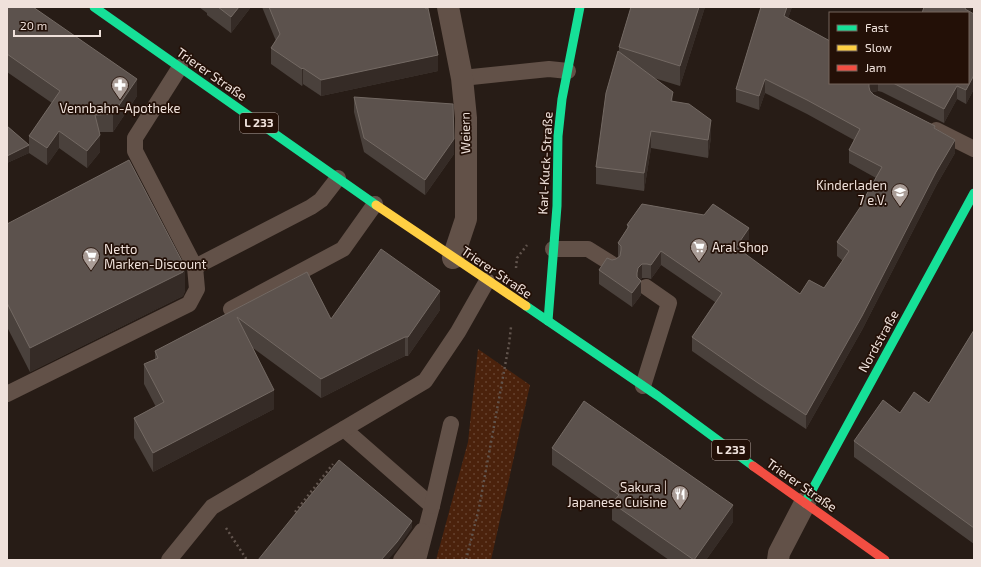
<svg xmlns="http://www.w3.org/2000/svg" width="981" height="567" viewBox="0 0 981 567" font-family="'Exo 2',sans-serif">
<defs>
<pattern id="green-dots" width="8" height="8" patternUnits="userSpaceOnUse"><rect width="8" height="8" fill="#4b220c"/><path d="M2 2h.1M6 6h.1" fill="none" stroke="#65422f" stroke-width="1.8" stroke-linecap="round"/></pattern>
</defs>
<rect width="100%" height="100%" fill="#271c16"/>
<polygon fill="url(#green-dots)" points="478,349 530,385 491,560 436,560 468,442"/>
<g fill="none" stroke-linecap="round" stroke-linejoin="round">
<g stroke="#62554e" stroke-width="2.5" stroke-dasharray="2 3" stroke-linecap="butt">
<polyline points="516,268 517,258 527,245"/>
<polyline points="295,512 333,464"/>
<polyline points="226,528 247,560"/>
<polyline points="466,560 479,508 509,344 511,327"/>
</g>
<g stroke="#625148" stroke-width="16">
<polyline points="462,78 549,69 568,71"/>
<polyline points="936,130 974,149"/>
<polyline points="553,249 588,249 612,264"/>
<polyline points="195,267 311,207 321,200 338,178"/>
<polyline points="231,309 343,249 375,204"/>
<polyline points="643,386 669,303 646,287"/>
<polyline points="7,394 189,304 197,289 195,267 135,151 135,138 180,67"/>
<polyline points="344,429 432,506 418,560"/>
<polyline points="432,506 451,424"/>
<polyline points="169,560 212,507 425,381 458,332 487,281"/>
<polyline points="401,560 422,531"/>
</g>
<g stroke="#625148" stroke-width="22">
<polyline points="448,7 462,78 466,118 466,219 453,258"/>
<polyline points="778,560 779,553 805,503"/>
</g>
<g stroke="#16e098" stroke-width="9">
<polyline points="94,7 376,205"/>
<polyline points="526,306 658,396 753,466"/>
<polyline points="548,321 557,206 558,136 562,99 580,7"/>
<polyline points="805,503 974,193"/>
</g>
<polyline stroke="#ffcf43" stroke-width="9" points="376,205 526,306"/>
<polyline stroke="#f24e42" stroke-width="9" points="753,466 885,560"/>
</g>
<g fill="#4a413c">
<polygon points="7,7 137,96 113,132 99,132 100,152 87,168 59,148 47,165 29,153 7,163 7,126 29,145 29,136 52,103 7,72"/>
<polygon points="199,7 251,7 231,33 207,15 207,13"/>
<polygon points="262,7 425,7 438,71 321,96 303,84 302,86 271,64 271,48 276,41"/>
<polygon points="631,7 705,7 680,86 654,78 673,101 711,137 708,158 651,148 644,191 596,184 596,167 619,51 619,47"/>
<polygon points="761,7 792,7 788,18 830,41 830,83 968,83 968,13 922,13 924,7 973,7 970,12 974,14 974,89 966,104 957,99 944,123 882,92 878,91 873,92 872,93 874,95 935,126 935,128 955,140 955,153 936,186 862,330 806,429 758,397 692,351 692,337 715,302 661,265 651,279 647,278 642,278 640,280 641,281 641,295 632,307 599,284 599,270 607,258 612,260 616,259 618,257 618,243 627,229 627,225 642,204 704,215 713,204 749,228 749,241 742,252 800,294 809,280 824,288 843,261 837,256 837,242 864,202 864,199 876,178 849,163 849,150 854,140 807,114 765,93 759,110 736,102 736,89"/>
<polygon points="354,97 454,154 425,195 364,152 354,112"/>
<polygon points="7,224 185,291 183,296 30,372 7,327"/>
<polygon points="307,272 331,319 440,310 408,356 405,356 372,372 321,398 253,348 274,409 153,472 134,438 134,418 156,407 144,384 144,364 155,359 155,351"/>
<polygon points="974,275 974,293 973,293 973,277"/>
<polygon points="974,330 974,544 854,457 854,441 900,413 929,403"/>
<polygon points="552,448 733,522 706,560 669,560 612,520 612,507 552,465"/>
</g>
<g fill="#352b26">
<polygon points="239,7 251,7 231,33 231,17"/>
<polygon points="699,7 705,7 680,86 680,66"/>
<polygon points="787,7 792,7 784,30 784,16"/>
<polygon points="966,7 973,7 968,16 965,9"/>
<polygon points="438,55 438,71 321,96 321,80"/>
<polygon points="303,68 303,84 302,86 302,69"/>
<polygon points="974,75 974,89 966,104 966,90"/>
<polygon points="137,79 137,96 113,132 113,114"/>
<polygon points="765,79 765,93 759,110 759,96"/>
<polygon points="869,83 878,83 878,91 873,92 869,96"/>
<polygon points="957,86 957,99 944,123 944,109"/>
<polygon points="673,92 673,109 671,101"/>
<polygon points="711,120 711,137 708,158 708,140"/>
<polygon points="59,131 59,148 47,165 47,148"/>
<polygon points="651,131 651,148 644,191 644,173"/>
<polygon points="100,135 100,152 87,168 87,151"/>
<polygon points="454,139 454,154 425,195 425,180"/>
<polygon points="955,140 955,153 936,186 862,330 806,429 806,415 936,172"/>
<polygon points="29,145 29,153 7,163 7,156"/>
<polygon points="749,228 749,241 736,261 736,247"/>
<polygon points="661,251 661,265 651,279 651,265"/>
<polygon points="642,264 642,278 638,282 637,273 638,268"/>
<polygon points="185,267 185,291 183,296 30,372 30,348"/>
<polygon points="641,281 641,295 632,307 632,293"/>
<polygon points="440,291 440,310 408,356 408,337"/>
<polygon points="405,337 405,356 372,372 321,398 321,379 372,353"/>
<polygon points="274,390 274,409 153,472 153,453"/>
<polygon points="733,505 733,522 706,560 694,560"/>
<polygon points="412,521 412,528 397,550 388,560 381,560"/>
</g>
<g fill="#5c524d" stroke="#736963">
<polygon points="7,7 33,7 137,79 113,114 95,115 100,135 87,151 59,131 47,148 29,136 60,91 7,54"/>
<polygon points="218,7 239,7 231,17"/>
<polygon points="269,7 425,7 426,9 428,8 438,55 321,80 303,68 302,69 271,48 280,34"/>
<polygon points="631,7 699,7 680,66 619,47"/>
<polygon points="761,7 787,7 784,16 830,41 830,83 869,83 869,87 870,91 874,95 935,126 934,128 955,140 936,172 862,316 806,415 758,383 692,337 722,293 661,251 651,265 647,264 642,264 638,268 637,273 637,277 641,281 632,293 599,270 607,258 612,260 616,259 620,256 621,250 621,246 618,243 629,226 627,225 642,204 704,215 713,204 749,228 736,247 800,294 809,280 824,288 849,251 837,242 865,200 864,199 882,167 849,150 860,129 807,100 765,79 759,96 736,89"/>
<polygon points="924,7 966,7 965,9 974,14 974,75 966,90 957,86 944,109 893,83 968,83 968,13 922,13"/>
<polygon points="618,51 673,92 671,101 689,104 711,120 708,140 651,131 644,173 596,167 606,93"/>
<polygon points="354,97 453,104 454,139 425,180 364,138"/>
<polygon points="7,126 29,145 7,156"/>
<polygon points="129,160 185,267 183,272 30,348 7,303 7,224"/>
<polygon points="381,249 440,291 408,337 405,337 372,353 321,379 237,317 274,390 153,453 134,418 164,402 144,364 158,358 155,351 307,272 331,319"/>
<polygon points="974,330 974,528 854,441 883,400 900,413 914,392 929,403"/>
<polygon points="584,401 733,505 694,560 612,503 619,495 552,448"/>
<polygon points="339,460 412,521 397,542 381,560 258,560"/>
</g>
<defs>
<g id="pharmacy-pin" transform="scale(0.9)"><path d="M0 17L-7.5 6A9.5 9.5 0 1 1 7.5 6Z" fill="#a99c96" stroke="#231007"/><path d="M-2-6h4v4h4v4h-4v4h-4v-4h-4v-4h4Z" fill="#fff"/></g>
<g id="school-pin" transform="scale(0.9)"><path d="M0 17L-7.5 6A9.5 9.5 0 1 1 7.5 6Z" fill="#a99c96" stroke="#231007"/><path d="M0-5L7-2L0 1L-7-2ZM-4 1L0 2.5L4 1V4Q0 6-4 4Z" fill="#fff"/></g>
<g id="supermarket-pin" transform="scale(0.9)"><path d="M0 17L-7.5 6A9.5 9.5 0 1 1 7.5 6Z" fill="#a99c96" stroke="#231007"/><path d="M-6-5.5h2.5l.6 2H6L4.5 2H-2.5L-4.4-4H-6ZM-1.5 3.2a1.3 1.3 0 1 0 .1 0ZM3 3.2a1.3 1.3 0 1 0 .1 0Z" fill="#fff"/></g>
<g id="restaurant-pin" transform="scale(0.9)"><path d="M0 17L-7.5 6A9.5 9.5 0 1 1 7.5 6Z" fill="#a99c96" stroke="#231007"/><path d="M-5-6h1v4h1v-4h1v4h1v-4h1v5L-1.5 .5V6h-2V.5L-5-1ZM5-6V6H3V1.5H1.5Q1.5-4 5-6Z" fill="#fff"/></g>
</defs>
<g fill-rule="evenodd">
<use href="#pharmacy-pin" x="120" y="85"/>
<use href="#school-pin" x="900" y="192"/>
<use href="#supermarket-pin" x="699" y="247"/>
<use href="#supermarket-pin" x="91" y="256"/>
<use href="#restaurant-pin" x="680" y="494"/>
</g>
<g text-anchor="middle" stroke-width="3.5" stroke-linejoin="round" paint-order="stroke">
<g fill="#231007" stroke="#b2a29b" stroke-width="1">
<rect x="240" y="113" width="38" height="20" rx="3"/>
<rect x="712" y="440" width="38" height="20" rx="3"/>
</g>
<g font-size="12" font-weight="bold" fill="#efe1db">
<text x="259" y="127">L 233</text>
<text x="731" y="454">L 233</text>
</g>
<g font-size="13" fill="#efe1db" stroke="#231007">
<text transform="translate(212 74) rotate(35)" y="5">Trierer Straße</text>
<text transform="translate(465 133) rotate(-91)" y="5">Weiern</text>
<text transform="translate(545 163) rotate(-87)" y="5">Karl-Kuck-Straße</text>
<text transform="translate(497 272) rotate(34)" y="5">Trierer Straße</text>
<text transform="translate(878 341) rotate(-61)" y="5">Nordstraße</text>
<text transform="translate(802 485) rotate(35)" y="5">Trierer Straße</text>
</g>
<g font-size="13" fill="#efe1db" stroke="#231007" text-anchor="end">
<text x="120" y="113" text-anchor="middle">Vennbahn-Apotheke</text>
<text x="887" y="190">Kinderladen<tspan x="887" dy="15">7 e.V.</tspan></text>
<text x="712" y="252" text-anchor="start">Aral Shop</text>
<text x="104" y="254" text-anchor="start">Netto<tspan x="104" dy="15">Marken-Discount</tspan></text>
<text x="667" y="492">Sakura |<tspan x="667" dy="15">Japanese Cuisine</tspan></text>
</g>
</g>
<rect width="981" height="567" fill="none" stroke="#efe1db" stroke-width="16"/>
<rect x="829" y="12" width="140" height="72" fill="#231007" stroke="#75645c"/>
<rect x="837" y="25" width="20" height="6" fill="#16e098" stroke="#75645c"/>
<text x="865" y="32" font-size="12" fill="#efe1db">Fast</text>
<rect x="837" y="45" width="20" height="6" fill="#ffcf43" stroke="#75645c"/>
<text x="865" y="52" font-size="12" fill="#efe1db">Slow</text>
<rect x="837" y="65" width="20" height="6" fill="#f24e42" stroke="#75645c"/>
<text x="865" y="72" font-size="12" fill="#efe1db">Jam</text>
<path d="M14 30v6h86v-6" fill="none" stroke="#efe1db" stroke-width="2"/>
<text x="20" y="30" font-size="12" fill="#efe1db" stroke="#231007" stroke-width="3" paint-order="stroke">20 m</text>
</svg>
